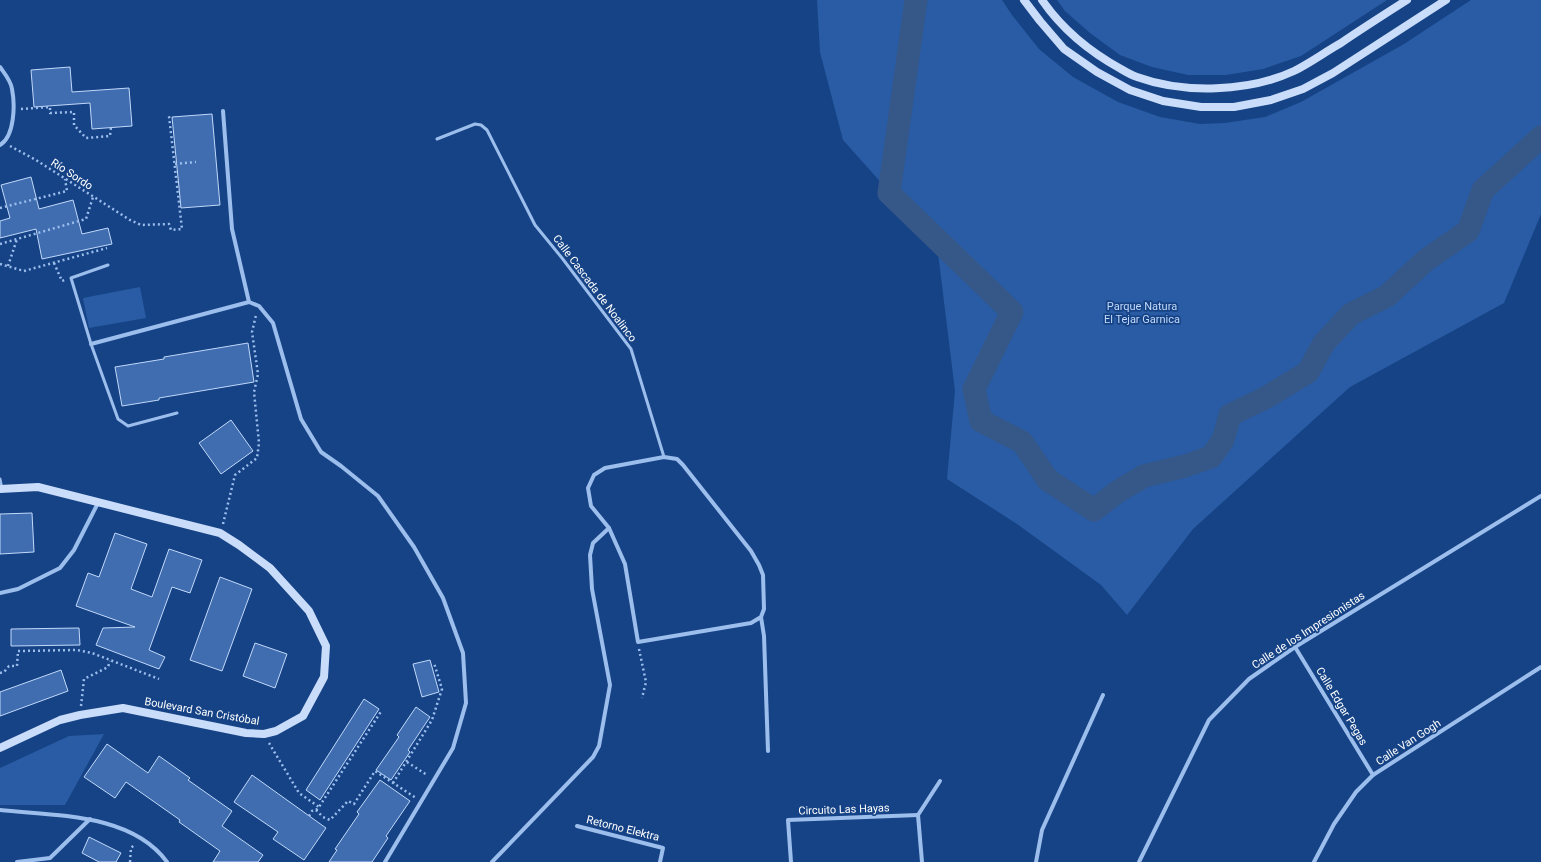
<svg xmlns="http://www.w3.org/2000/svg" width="1541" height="862" viewBox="0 0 1541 862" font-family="Roboto,sans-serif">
<rect width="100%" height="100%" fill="#164386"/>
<g fill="#295ca4">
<polygon points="817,0 1002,0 1012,15 1039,49 1073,77 1118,102 1160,117 1200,124 1225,123 1265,117 1301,102 1404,44 1471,0 1541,0 1541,214 1504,303 1350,387 1193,529 1127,615 1101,585 1017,524 947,479 955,391 937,245 843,140 820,52"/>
<polygon points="1057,0 1387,0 1301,56 1263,69 1226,75 1188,75 1152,67 1120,55 1090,33 1065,11"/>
<polygon points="140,287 146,318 89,328 83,298"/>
<polygon points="104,734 65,805 0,805 0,768 69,736"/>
</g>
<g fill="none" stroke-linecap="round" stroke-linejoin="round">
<polyline stroke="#365889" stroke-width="23" points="916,0 889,193 1012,312 974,389 981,421 1022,442 1048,480 1094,510 1117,492 1144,476 1185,466 1211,457 1223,440 1230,415 1267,397 1308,372 1324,343 1351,314 1387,296 1426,260 1468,231 1483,190 1541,137"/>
</g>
<g fill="#3f6db0" stroke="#c1d9fa">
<polygon points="70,67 72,92 129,88 132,126 92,129 90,103 34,107 31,70"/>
<polygon points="212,114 220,205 181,208 172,117"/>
<polygon points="31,177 39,209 73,200 82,234 108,228 112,244 42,259 36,229 0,238 0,221 10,218 1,185"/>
<polygon points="248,343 254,382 159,398 159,400 122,406 115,367 164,359 164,357"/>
<polygon points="231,420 253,451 221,474 199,443"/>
<polygon points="32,513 34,552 0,554 0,514"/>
<polygon points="115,533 147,544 131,589 152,597 169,549 202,560 190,593 172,587 149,650 165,657 159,669 96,645 103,628 135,627 76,606 88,573 99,577"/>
<polygon points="220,577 252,589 222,671 190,660"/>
<polygon points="79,628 80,645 11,646 11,629"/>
<polygon points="255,643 287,654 275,688 243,676"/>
<polygon points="430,660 439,692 422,697 413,664"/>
<polygon points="61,670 68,691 0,716 0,692"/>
<polygon points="364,699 379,709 320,800 306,790"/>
<polygon points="416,707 430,717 408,750 410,752 391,780 376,770 399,737 397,735"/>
<polygon points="107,744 148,773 159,756 190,778 188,780 232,811 222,826 263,855 258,862 213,862 220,851 179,822 180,820 126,782 115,798 84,777"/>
<polygon points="252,775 326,828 304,860 273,839 278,832 234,802"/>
<polygon points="380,780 410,801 386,836 388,838 372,862 329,862 337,850 335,849 359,814 357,812"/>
<polygon points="89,837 121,853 116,862 99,862 82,853"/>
</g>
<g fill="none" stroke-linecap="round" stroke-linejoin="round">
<g stroke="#9cbeed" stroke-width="2.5" stroke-dasharray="2 3" stroke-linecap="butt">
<polyline points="21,109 50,107 50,113 74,112 74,125 86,138 110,136 111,127"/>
<polyline points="10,146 36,160 130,220 141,225 169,224 171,230 182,229 169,116"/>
<polyline points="175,164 196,162"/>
<polyline points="0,208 67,191 65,179"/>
<polyline points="0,244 86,219 93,197"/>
<polyline points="54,263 62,281 65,280"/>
<polyline points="0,264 24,271 107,248"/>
<polyline points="8,266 17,239"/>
<polyline points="223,524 235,475 257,458 259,443 254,392 258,374 252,332 256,315"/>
<polyline points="639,649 646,682 642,698"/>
<polyline points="0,673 4,672 9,666 17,666 18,651 77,650 92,653 159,679"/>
<polyline points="81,706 84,679 108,667 110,661"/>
<polyline points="269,743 299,793 319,807"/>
<polyline points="407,762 427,775"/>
<polyline points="393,783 432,720 442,689 434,663"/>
<polyline points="316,810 323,817 330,820 348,801 354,804 375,771 416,798"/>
<polyline points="309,816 312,811 316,810 319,807 382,710"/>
<polyline points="130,862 131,848 135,844"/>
</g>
<g stroke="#9cbeed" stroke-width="3">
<polyline points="437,139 475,124 481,125 487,130 535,225 562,258 631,349 664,457"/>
<polyline points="108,265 71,278 91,344 118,419 128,426 177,413"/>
<polyline points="0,479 2,489"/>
</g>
<g stroke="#9cbeed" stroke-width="4">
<path d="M0,67C5,74 11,81 12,89C15,104 15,136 0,145"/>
<polyline points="223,111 232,229 249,302 259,306 273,323 301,419 321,452 341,466 378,496 414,547 443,598 463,653 466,703 453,748 385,862"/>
<polyline points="91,344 249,302"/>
<polyline points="0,593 18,589 60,568 74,550 98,503"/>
<polyline points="761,617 751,623 638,642 625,564 609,528 591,506 588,488 594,475 605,468 664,457 677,459 683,465 751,551 759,565 763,575 764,609 761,617 764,636 768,751"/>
<polyline points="1295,647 1373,775"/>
<path d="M0,810C55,816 131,813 167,862"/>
<polyline points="918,815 922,862"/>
<polyline points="918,815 940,781"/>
<polyline points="577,826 663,848 660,862"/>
<polyline points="17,862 50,858 90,819"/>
<polyline points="492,862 593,757 599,746 610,685 592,589 590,555 593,543 609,528"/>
<polyline points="791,862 788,820 918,815"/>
<polyline points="1036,862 1042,830 1103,695"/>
<polyline points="1139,862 1209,720 1249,679 1295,647 1541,496"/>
<polyline points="1314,862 1334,824 1356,792 1373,775 1541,667"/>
</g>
<g stroke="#c9dcfa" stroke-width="8">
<polyline points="1024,0 1040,21 1064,49 1097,72 1130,90 1163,101 1201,107 1234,107 1271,100 1303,89 1333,73 1446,0"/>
<path d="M1042,0C1062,29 1090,52 1121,69C1126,72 1131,75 1137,77C1184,94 1249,92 1294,71C1310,63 1325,52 1341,43C1363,28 1385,14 1407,0"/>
<polyline points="0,489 38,487 220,533 239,545 270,568 309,611 326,646 324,677 303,716 276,731 264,734 246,733 123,708 80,715 60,720 0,748"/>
</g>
</g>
<g text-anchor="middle" stroke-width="3.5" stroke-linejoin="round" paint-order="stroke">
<g font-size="11" fill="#fff" stroke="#164386">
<text transform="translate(72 174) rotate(33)" y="4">Río Sordo</text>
<text transform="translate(595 288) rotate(53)" y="4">Calle Cascada de Noalinco</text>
<text transform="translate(1308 630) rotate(-33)" y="4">Calle de los Impresionistas</text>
<text transform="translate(1342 706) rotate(59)" y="4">Calle Edgar Pegas</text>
<text transform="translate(202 711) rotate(10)" y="4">Boulevard San Cristóbal</text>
<text transform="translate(1408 742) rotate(-33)" y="4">Calle Van Gogh</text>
<text transform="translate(844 809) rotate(-2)" y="4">Circuito Las Hayas</text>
<text transform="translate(623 828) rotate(14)" y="4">Retorno Elektra</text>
</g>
<g font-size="11" fill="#c1d9fa" stroke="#164386">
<text x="1142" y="310">Parque Natura<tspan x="1142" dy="13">El Tejar Garnica</tspan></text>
</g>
</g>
</svg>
